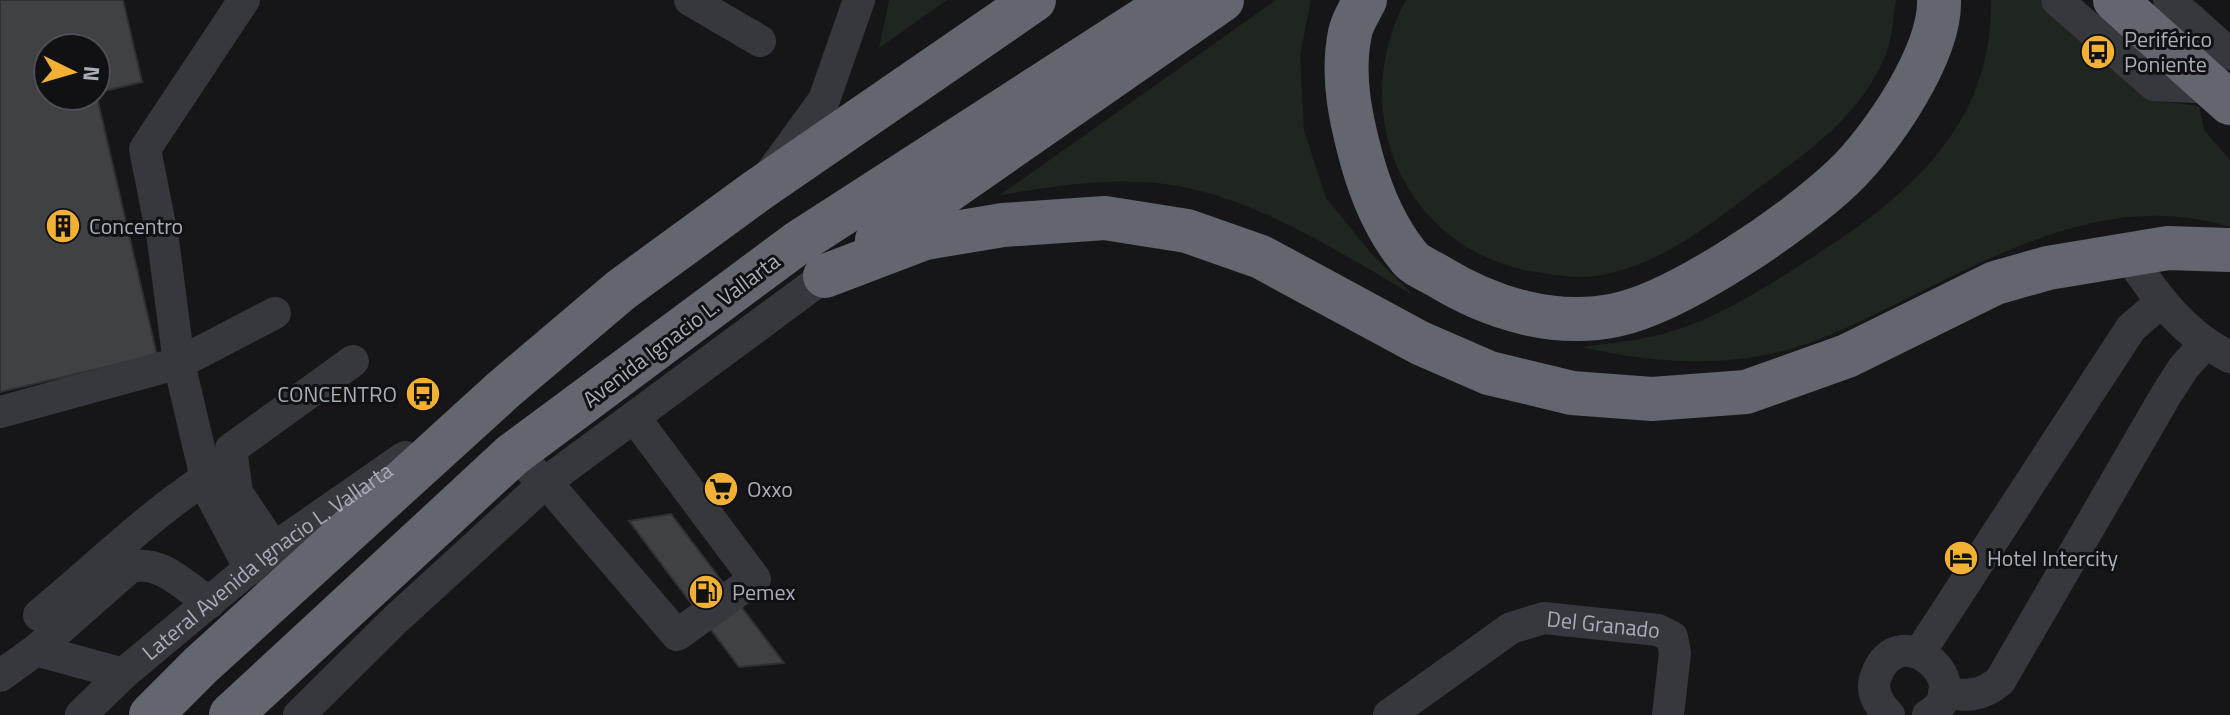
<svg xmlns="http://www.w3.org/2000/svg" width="2230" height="715" viewBox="0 0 2230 715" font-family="'Titillium Web',sans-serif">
<rect width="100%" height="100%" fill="#161618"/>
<g fill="#1e261f">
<polygon points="889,0 947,0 879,48"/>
<path d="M1276,0H1311L1300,56L1304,130L1326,198L1371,253L1413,295C1337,251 1252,195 1164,184C1108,177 1055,186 1000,195Z"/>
<path d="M1406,0H1896C1893,15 1893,33 1888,48C1867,109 1814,148 1764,184C1714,221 1665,263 1602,275C1578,279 1553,275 1530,271C1403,247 1346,111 1406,0Z"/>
<path d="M1991,0H2046L2152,100L2199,106L2204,130L2230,160V227C2083,181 1949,287 1820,339C1742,370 1661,365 1582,347C1609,343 1639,341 1666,333C1715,319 1760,291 1802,264C1902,201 1993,130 1991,0Z"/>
</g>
<g fill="#404145" stroke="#303034" stroke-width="2" fill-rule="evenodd">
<path d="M0,0H123L142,82L96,93L157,355L0,392ZM48,48H96V96H48Z"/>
<polygon points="671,514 784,663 739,667 629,521"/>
</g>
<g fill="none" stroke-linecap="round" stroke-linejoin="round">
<g stroke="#37383d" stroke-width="32">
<polyline points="244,0 145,149 163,240 179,363 206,478 211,495 250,569"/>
<polyline points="690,0 760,41"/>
<polyline points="2057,0 2154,85 2214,88"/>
<polyline points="2169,0 2230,54"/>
<polyline points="773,170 824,100 859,0"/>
<path d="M2127,253C2155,295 2184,335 2230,357"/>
<polyline points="0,412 179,363 275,313"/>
<polyline points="530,469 546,482 677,635 755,579 634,417"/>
<polyline points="274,548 237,493 231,449 353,361"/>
<path d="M39,615C95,569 146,518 206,478"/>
<path d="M36,650L129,568C158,557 186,587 209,603"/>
<polyline points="1920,652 2131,328 2161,302"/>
<polyline points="0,676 36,650 123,674"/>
<path d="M1944,693C1967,696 1981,697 2000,681L2166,395L2184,367L2204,345"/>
<path id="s1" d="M81,715L123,674L274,548L405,457"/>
<polyline points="299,715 395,620 546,482 825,276"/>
<path id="s2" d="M1389,715L1511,628L1544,618L1658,630L1672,637L1675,653L1668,715"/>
<path d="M1889,715C1878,704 1870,691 1876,676C1900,612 1980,687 1928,715"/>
</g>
<g stroke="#63666e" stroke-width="44">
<path d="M1365,0C1360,10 1352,22 1350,33C1341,77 1351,121 1363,164C1372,195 1387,230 1408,256C1414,265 1428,270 1438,276C1490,308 1554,328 1616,315C1679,302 1796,222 1843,177C1881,141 1941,53 1939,0"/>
<polyline points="2115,0 2230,103"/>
<polyline points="877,240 1222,0"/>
<polyline points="825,276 925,238 1003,225 1105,218 1187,231 1261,257 1420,343 1489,373 1572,393 1652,399 1746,392 1847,356 1995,283 2048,268 2168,248 2230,250"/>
<polyline points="151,715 201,665 503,390 621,290 758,190 1034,0"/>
<polyline points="231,715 512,455 799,242 1174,0"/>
</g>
</g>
<defs>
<g id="bus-disc" transform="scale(1.8)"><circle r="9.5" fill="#f2b134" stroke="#111113"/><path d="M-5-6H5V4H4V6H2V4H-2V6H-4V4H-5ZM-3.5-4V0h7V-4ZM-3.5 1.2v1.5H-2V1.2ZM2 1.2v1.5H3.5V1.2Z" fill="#111"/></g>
<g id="building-disc" transform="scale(1.8)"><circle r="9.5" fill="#f2b134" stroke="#111113"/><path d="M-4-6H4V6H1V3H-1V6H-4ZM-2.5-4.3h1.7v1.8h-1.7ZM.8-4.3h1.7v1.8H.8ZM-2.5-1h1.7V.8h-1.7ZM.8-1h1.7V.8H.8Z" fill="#111"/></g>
<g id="supermarket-disc" transform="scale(1.8)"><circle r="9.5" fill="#f2b134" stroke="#111113"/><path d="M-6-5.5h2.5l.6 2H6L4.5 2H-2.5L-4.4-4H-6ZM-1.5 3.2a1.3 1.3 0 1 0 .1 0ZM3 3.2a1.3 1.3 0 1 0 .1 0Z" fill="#111"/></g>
<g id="hotel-disc" transform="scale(1.8)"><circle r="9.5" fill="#f2b134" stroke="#111113"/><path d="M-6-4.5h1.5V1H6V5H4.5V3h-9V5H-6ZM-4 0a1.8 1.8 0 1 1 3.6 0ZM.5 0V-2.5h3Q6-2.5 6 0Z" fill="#111"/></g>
<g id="fuel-disc" transform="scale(1.8)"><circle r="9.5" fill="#f2b134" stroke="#111113"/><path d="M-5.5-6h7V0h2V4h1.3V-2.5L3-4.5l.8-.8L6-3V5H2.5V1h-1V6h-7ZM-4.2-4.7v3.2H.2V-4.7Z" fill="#111"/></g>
</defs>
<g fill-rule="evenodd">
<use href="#bus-disc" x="2098" y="52"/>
<use href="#building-disc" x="63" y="226"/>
<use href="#bus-disc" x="423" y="394"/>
<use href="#supermarket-disc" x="721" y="489"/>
<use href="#hotel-disc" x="1961" y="558"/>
<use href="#fuel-disc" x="706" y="592"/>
</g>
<g text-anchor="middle" stroke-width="6" stroke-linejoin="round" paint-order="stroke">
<g font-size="22" fill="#a8adb8" stroke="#111113" text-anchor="start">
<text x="2124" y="47">Periférico<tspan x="2124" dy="25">Poniente</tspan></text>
<text x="89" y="234">Concentro</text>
<text x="397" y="402" text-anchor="end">CONCENTRO</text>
<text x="747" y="497">Oxxo</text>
<text x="1987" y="566">Hotel Intercity</text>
<text x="732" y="600">Pemex</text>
</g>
<g font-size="22" fill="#a8adb8" stroke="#111113">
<text transform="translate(681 330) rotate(-37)" y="8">Avenida Ignacio L. Vallarta</text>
<text dy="8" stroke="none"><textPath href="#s1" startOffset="242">Lateral Avenida Ignacio L. Vallarta</textPath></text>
<text dy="8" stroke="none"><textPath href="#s2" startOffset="244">Del Granado</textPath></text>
</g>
</g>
<g transform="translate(72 72) rotate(95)"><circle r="38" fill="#111113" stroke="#4d4f55" stroke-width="2"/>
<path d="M0-6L14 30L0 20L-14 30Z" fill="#f2b134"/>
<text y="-12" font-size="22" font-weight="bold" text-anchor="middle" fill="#a8adb8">N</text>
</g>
</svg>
